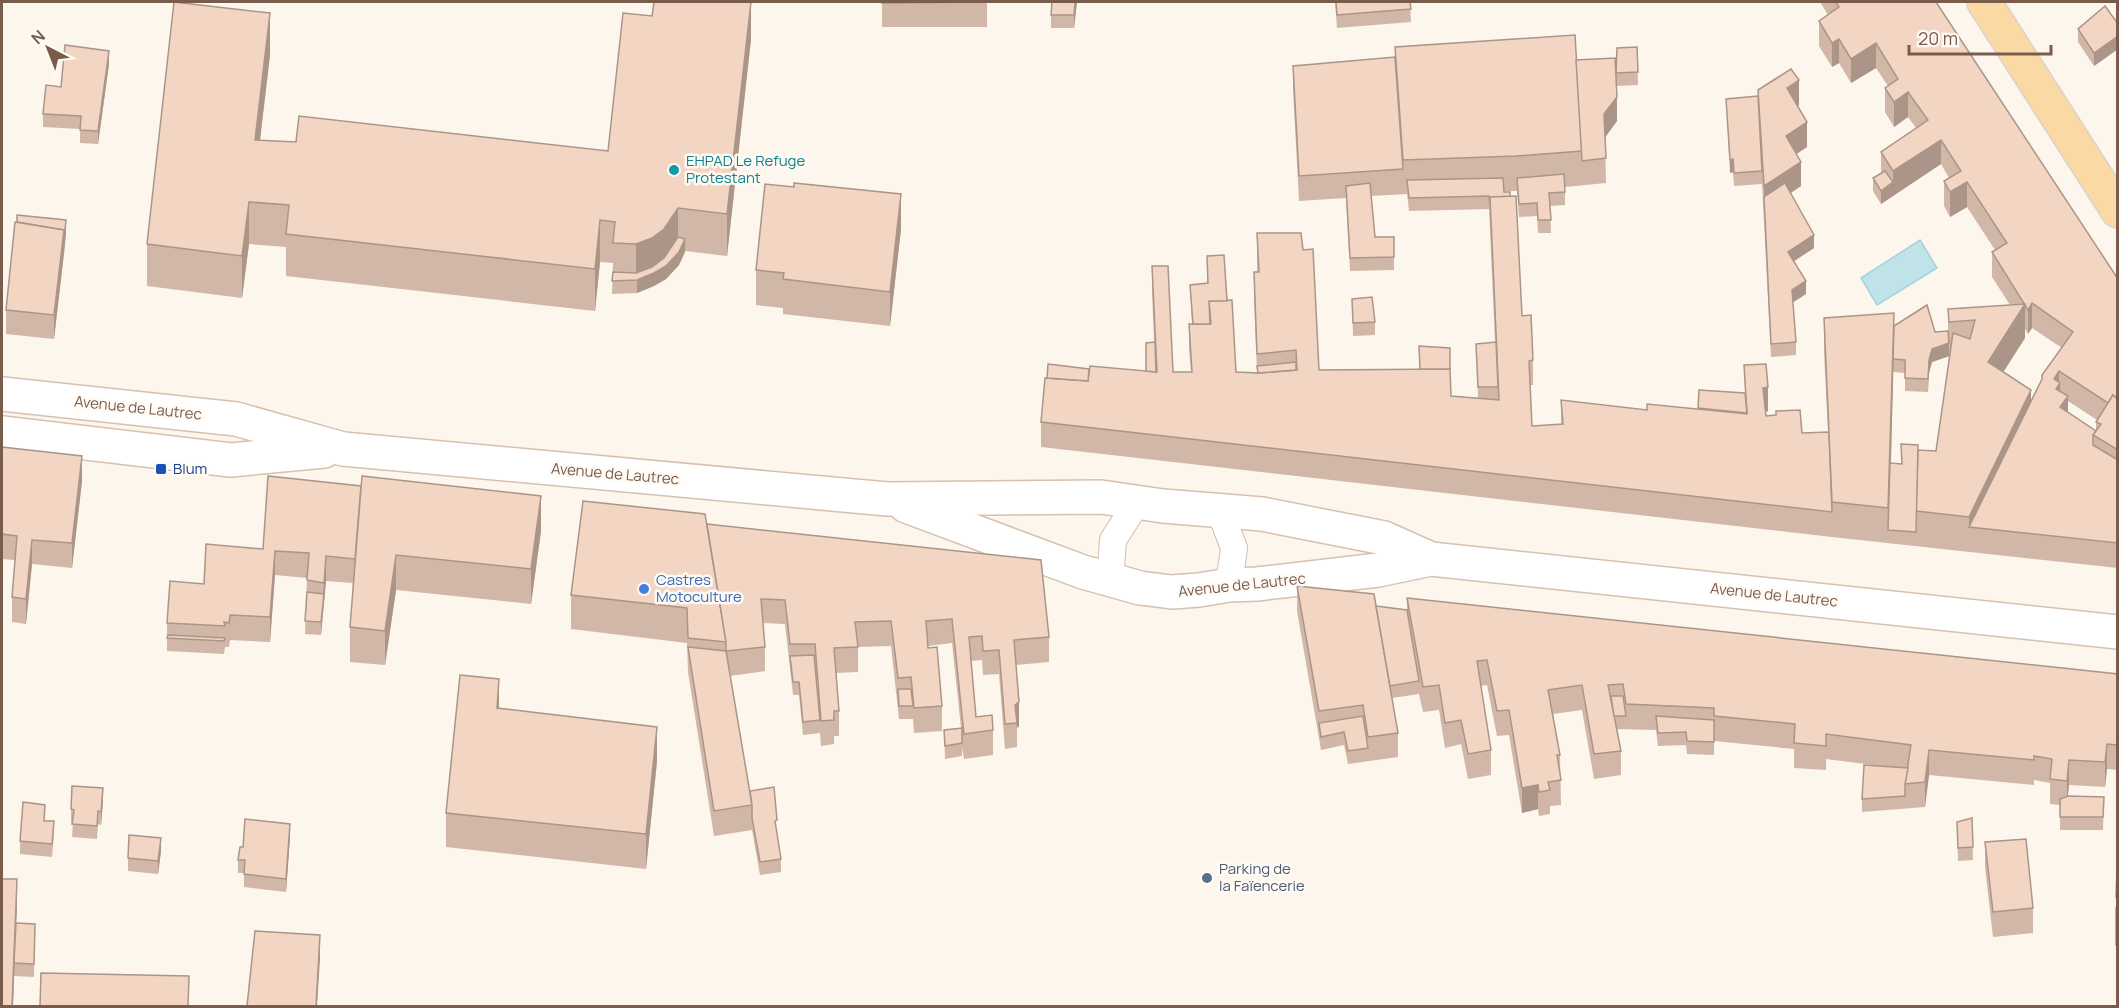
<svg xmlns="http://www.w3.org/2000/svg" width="2119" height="1008" viewBox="0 0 2119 1008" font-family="Manrope,sans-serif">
<rect width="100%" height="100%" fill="#fdf6ec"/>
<polygon fill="#bfe3e8" stroke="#a5d3da" stroke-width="1.5" points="1920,240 1937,268 1877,305 1861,278"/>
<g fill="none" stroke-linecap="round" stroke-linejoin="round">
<g stroke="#d1beb0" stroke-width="28">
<g id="lane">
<polyline points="1220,511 1234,548 1229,585"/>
<polyline points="1110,581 1113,540 1138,501"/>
</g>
</g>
<g stroke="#d6c0b0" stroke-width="36">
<g id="secondary">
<polyline points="2,394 236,419 343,449 887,499 1101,497 1163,506 1262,514 1384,538 1431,559 2118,632"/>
<polyline points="2,433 231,460 324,451"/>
<polyline points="906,506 1083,572 1140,588 1172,592 1199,590 1229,585 1257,584 1378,570 1431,559"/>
</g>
</g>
<g stroke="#dad1cd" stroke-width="36">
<polyline id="primary" points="1984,2 2118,211"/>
</g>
<use href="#lane" stroke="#fff" stroke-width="26"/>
<use href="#secondary" stroke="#fff" stroke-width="33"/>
<use href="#primary" stroke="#fbd9a5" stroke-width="33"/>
</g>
<g fill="#d1b7a8" fill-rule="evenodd">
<polygon points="751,2 751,39 727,256 685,251 679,265 666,279 654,286 637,293 612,294 613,263 600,262 595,311 286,276 286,247 249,244 242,298 147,286 147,244 270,55 260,140 296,142 608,151 652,16"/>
<rect x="882" y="2" width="105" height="25"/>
<polygon points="1077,2 1074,28 1051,28 1051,15"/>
<polygon points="1335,2 1413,2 1410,2 1411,22 1337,28"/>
<path d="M1820,2H1936L2118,279V568L1832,537L1041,447V422L1089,369L1146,371L1154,342L1152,291V266L1173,372H1191L1189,349V324H1192L1190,285L1207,283V256L1227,301L1236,372L1257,373L1254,297V272H1257V233L1303,250L1319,370L1419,369V346L1451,396L1478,398L1476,344L1495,342L1489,209L1409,211L1407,194L1371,196L1375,237H1394V270L1350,271L1346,198L1299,201L1293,90V66L1395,57V47L1576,60L1615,58L1637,47L1638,85L1616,86L1617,121L1605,137L1606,183L1565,187V205L1550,206L1551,233H1538L1537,216L1519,217L1517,191H1504L1510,197L1522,316L1533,360V385H1530L1532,426L1561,424V400L1647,410L1698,409L1745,393L1744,365L1768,411L1765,412L1766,416L1776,415V411L1802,433L1828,432L1824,353V318L1894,326L1935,332L1948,331V309L2010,305L1992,277V252L1995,250L1967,207L1950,217L1944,206V181L1949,178L1941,164L1881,204L1873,191V178L1881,173V152L1916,128L1908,117L1894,127L1885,112V88L1888,86L1876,68L1851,83L1839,63L1832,67L1819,46V21L1828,15ZM2032,328L2062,348L2032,400L2003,372L2025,338V329L2028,334ZM1950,356L1936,451L1918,450L1901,464L1891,463L1893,372L1905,373V391L1928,392L1929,373L1932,362ZM2068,401L2097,420L2096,422V431L2068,412Z"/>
<polygon points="2118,24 2118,49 2094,66 2078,42 2078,29"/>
<polygon points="109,64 98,144 80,143 80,129 43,127 43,114 61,87"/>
<polygon points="1726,99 1799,105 1797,106 1807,147 1796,154 1801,186 1791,193 1814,248 1794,261 1806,294 1793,302 1796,342 1796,355 1771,357 1762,184 1734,186 1733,172 1730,173"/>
<polygon points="901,229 890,326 783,314 783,308 756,305 756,270"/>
<polygon points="66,233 54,339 6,334 6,310"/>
<polygon points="1352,299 1375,322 1375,335 1353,336"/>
<polygon points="2,447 82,481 72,568 32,564 26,624 12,622 12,597 15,560 2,559"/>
<polygon points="707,524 1049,637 1049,662 1016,665 1019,726 1017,728 1017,747 1005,749 999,674 983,675 982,660 971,661 976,717 993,730 993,755 964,759 962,747 962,756 945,759 944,730 961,728 952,643 928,646 942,706 942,731 914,733 913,719 899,719 891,646 858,647 858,672 836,673 839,711 839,736 834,736 834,744 821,746 820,733 803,735 799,695 793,695 785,624 763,623 765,647 765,671 730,676 750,791 777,833 781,859 781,872 760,875 752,830 714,836 688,672 687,643 571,629 571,595"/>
<polygon points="541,531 531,604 396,590 385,665 350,662 350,627 353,583 326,581 321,635 305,634 307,578 275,575 270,642 230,640 229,647 225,647 224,654 167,651 167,623 204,584 263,549"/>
<polygon points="1297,586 1376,606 1407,610 1407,598 2118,674 2118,770 2107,769 2105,787 2069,785 2067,797 2104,797 2103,830 2060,830 2060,805 2050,804 2050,783 2034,780 2034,785 1929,775 1925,807 1862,812 1862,799 1897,768 1826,759 1826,770 1794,768 1794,749 1714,741 1714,755 1687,754 1686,745 1658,746 1656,730 1617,729 1621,751 1621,775 1594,779 1582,710 1553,714 1560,755 1561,805 1550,806 1550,814 1539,816 1538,809 1522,813 1509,735 1497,736 1487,685 1481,686 1491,750 1491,775 1468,779 1461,744 1445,748 1439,710 1423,712 1419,694 1392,698 1398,733 1398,757 1348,764 1344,745 1321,750 1297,611"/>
<polygon points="499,708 657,761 646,869 446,847 446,813"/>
<polygon points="103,801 101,825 98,824 97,839 72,837 73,822 71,822 71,809"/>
<polygon points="1972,818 1973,860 1958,861 1957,822"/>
<polygon points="45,821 54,834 52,857 20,854 20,841"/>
<polygon points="290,837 286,892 244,887 244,873 238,873 238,860 243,847"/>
<polygon points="2118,839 2118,958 2116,958"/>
<polygon points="1985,842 2033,908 2033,933 1993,937 1985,867"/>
<polygon points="161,851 158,874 128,871 128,858"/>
<polygon points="17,904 16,923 35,924 34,977 14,976 13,1006 2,1006"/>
</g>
<g fill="#aa9588">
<polygon points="751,2 751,39 727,256 727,214"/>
<polygon points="1075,2 1077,2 1074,28 1074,15"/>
<polygon points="270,13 270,55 255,182 255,140"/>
<polygon points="2118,36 2118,49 2094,66 2094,53"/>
<polygon points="1839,39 1839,63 1832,67 1832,43"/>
<polygon points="1876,43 1876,68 1851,83 1851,59"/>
<polygon points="109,51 109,64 98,144 98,131"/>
<polygon points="1799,80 1799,105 1787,113 1787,88"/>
<polygon points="1908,92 1908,117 1894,127 1894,102"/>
<polygon points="1617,97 1617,121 1604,139 1604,114"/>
<polygon points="1807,122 1807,147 1786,161 1786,136"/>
<polygon points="1941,140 1941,164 1881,204 1881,191 1893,182 1893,171"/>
<polygon points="1733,159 1733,172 1730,173 1730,160"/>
<polygon points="1801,162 1801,186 1764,210 1764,186"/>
<polygon points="1967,182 1967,207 1950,217 1950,192"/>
<polygon points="901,194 901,229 890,326 890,292"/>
<polygon points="249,202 249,244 242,298 242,256"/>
<polygon points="678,208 678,250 685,239 685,252 679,265 666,279 654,286 637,293 637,280 636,280 636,244"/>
<polygon points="66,220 66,233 64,254 54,339 54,315 64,230"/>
<polygon points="600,220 600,262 595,311 595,269"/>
<polygon points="1814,235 1814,248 1788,265 1788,252"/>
<polygon points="1806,281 1806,294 1792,303 1792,290"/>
<polygon points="2032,303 2032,328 2028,334 2028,310"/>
<polygon points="2025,304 2025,338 1988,396 1988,362"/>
<polygon points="1894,313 1894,347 1889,530 1888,508"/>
<polygon points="1949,343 1949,356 1932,362 1929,373 1928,392 1929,360 1932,349"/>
<polygon points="2059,371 2059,384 2060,383 2060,408 2054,379"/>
<polygon points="1768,387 1768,411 1763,413 1763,388"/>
<polygon points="2031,390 2031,412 1969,527 1969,517"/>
<polygon points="2068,396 2068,421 2060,407"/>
<polygon points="82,456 82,481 72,568 72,543"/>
<polygon points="541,496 541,531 531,604 531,569"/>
<polygon points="32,540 32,564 26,624 26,599"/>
<polygon points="275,551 275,575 270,642 270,617"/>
<polygon points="396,555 396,590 385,665 385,631"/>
<polygon points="326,556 326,581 321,635 321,622"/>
<polygon points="499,679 499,714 497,708"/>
<polygon points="1019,702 1019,726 1017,728 1015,705"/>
<polygon points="657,727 657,761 646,869 646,834"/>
<polygon points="2107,744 2107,769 2105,787 2105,762"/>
<polygon points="1929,750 1929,775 1925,807 1925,782"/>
<polygon points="2069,760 2069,785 2067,806 2067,781"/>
<polygon points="1538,785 1538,809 1522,813 1522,788"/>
<polygon points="103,788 103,801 101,825 101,812"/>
<polygon points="290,824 290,837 286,892 286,879"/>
<polygon points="161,838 161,851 158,874 158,861"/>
<polygon points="17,879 17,904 13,1006 12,1006"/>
<polygon points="320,935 320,959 317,1006 316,1006"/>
</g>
<g fill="#f3d5c3" stroke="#aa9588" stroke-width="1.5">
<polygon points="174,2 270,13 255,140 296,142 299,116 608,151 623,13 652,16 654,2 751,2 727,214 678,208 664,229 652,238 636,244 613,243 615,222 600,220 595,269 286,234 289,205 249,202 242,256 147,244"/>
<polygon points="882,2 987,2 882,3"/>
<polygon points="1052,2 1075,2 1074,15 1051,15"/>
<polygon points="1336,2 1410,2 1411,9 1337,15"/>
<polygon points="1836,2 1936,2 2118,279 2118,396 2116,398 2113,395 2108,403 2059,371 2054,379 2060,383 2056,389 2068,396 2060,407 2096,431 2093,435 2093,445 2118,460 2118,543 1969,527 2042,379 2042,375 2073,332 2032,303 2028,310 1992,252 2007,243 1967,182 1950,192 1944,181 1961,171 1941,140 1893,171 1881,152 1928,120 1908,92 1894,102 1885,88 1898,79 1876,43 1851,59 1839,39 1832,43 1819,21 1839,7"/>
<polygon points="2105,6 2118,24 2118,36 2094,53 2078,29"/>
<polygon points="1575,35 1582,151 1517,156 1403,160 1395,47"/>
<polygon points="65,45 109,51 98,131 80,130 81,116 43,114 46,85 61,87"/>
<polygon points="1637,47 1638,72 1616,73 1617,48"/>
<polygon points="1395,57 1403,169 1299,176 1293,66"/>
<polygon points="1615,58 1617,97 1604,114 1606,158 1582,161 1576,60"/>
<polygon points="1791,69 1799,80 1787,88 1807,122 1786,136 1801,162 1764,186 1758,90"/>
<polygon points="1758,96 1762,171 1734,173 1733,159 1730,160 1726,99"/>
<polygon points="1885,171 1893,182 1881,191 1873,178"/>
<polygon points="1564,174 1565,192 1549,193 1551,220 1538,220 1537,203 1519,204 1517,178"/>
<polygon points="1503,178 1504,192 1510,192 1510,197 1490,197 1490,204 1489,196 1409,198 1407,180"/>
<polygon points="794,183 901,194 890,292 783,279 784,273 756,270 765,184 794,187"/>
<polygon points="1370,183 1375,237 1394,237 1394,257 1350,258 1346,186"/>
<polygon points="1785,183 1814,235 1788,252 1806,281 1792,290 1796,342 1771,344 1764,197"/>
<polygon points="1516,196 1522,316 1531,315 1533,360 1529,361 1532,426 1563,424 1561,400 1647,410 1647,404 1747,414 1744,365 1766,364 1768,387 1763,388 1766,416 1776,415 1776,411 1800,410 1802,433 1829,432 1832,512 1041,422 1045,378 1088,381 1090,366 1157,372 1152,266 1168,266 1173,372 1192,372 1189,324 1211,324 1209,301 1232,300 1236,372 1259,373 1297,370 1296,350 1257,354 1254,272 1259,272 1257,233 1301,233 1303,250 1313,249 1319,370 1450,369 1451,396 1499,400 1490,197"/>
<polygon points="17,215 66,220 64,241 64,230 17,222"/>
<polygon points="15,222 64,230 54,315 6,310"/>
<polygon points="678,237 685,239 679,252 666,266 654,273 637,280 612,281 613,272 636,273 652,267 664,258"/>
<polygon points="1224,255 1227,301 1209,301 1210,324 1193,324 1190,285 1208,283 1207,256"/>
<polygon points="1372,297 1375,322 1353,323 1352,299"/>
<polygon points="2025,304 1988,362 2031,390 1969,517 1916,511 1918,450 1936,451 1953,333 1970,339 1975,320 1949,322 1948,309"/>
<polygon points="1927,305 1935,332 1948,331 1949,343 1932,349 1929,360 1928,379 1905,378 1905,360 1893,359 1894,326"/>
<polygon points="1894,313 1888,508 1832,502 1824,318"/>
<polygon points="1155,342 1156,372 1146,371 1146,343"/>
<polygon points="1496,342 1498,387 1478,387 1476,344"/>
<polygon points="1419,346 1450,348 1450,369 1420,369"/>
<polygon points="1296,362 1296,370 1258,373 1257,366"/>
<polygon points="1048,364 1089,369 1088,381 1047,378"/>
<polygon points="1699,390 1745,393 1747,413 1698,408"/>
<polygon points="2113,395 2116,398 2118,396 2118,450 2093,435 2101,424 2096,422"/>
<polygon points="1901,444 1918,445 1916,532 1888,530 1890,463 1902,464"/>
<polygon points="2,447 82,456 72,543 32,540 26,599 12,597 17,536 2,534"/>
<polygon points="268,476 361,486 355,559 326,556 324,583 307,580 309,553 275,551 270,617 230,615 229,623 224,622 225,626 167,623 170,581 204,584 206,544 263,549"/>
<polygon points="362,476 541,496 531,569 396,555 385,631 350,627"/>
<polygon points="583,501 705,514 726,642 688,638 687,608 571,595"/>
<polygon points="707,524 1041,560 1049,637 1014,640 1019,702 1015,705 1017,723 1005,724 999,650 983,651 982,636 969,637 976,717 992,715 993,730 964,734 952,619 926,621 928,648 937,647 942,706 914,708 911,677 898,678 891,621 855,622 858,647 834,648 839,711 834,711 834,720 821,721 815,644 790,644 785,600 761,599 765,647 726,651 726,642"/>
<polygon points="1297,586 1374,594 1398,733 1368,737 1363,705 1319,711"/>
<polygon points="307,592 324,594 321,622 305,621"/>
<polygon points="1407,598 2118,674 2118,745 2107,744 2105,762 2069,760 2067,781 2050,779 2052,759 2034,756 2034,760 1929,750 1925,782 1905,784 1911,745 1826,734 1826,746 1794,743 1795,724 1714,716 1714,708 1626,704 1623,684 1608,685 1621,751 1594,754 1582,685 1548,690 1560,755 1557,755 1561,780 1548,782 1550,790 1539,792 1538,785 1522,788 1509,710 1497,711 1487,660 1477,661 1491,750 1468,754 1461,720 1445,723 1439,685 1423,687"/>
<polygon points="1376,606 1407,610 1419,681 1390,686"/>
<polygon points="168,635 225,638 224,641 167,638"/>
<polygon points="688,647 726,651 752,805 714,811"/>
<polygon points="814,655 820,720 803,722 799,682 793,682 790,656"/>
<polygon points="460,675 499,679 497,708 657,727 646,834 446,813"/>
<polygon points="898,689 911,689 913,706 899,706"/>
<polygon points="1611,696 1623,696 1626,716 1614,716"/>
<polygon points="1363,716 1368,748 1348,751 1344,732 1321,737 1319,723"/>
<polygon points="1656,716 1714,720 1714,742 1687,741 1686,732 1658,733"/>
<polygon points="962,728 962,743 945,746 944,730"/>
<polygon points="1864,765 1908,768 1905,784 1905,796 1862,799"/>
<polygon points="72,786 103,788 101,812 98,811 97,826 72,824 74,810 71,809"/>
<polygon points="774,787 777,820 775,821 781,859 760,862 752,818 752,805 750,791"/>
<polygon points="2068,796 2104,797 2103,817 2060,817 2060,799"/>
<polygon points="23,802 45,805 44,821 54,821 52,844 20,841"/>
<polygon points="1972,818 1973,847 1958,848 1957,822"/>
<polygon points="245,819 290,824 286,879 244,874 245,860 238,860 240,847 243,847"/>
<polygon points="129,835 161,838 158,861 128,858"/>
<polygon points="2026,839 2033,908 1993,912 1985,842"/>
<polygon points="2118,839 2118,897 2116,897"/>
<polygon points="2,879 17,879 12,1006 2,1006"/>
<rect x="2116" y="908" width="2" height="37"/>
<polygon points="16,923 35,924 34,964 14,963"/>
<polygon points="255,931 320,935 316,1006 247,1006"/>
<polygon points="41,973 189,976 188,1006 40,1006"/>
</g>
<circle fill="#0f9aa8" stroke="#fffaf3" stroke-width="2" cx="674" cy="170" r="6"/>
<rect fill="#1a4fb4" stroke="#fffaf3" stroke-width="2" x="155" y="463" width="12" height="12" rx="3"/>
<circle fill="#3f7fe0" stroke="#fffaf3" stroke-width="2" cx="644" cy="589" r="6"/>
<circle fill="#5c6f8a" stroke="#fffaf3" stroke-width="2" cx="1207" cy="878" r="6"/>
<g text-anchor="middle" stroke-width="5" stroke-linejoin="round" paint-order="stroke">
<g font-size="15" fill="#0d838f" stroke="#fffaf3" text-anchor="start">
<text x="686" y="166">EHPAD Le Refuge<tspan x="686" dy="17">Protestant</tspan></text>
</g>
<g font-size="15" fill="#7a5c4d" stroke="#fffaf3">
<text transform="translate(138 408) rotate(6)" y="5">Avenue de Lautrec</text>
<text transform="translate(615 474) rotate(5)" y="5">Avenue de Lautrec</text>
<text transform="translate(1242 585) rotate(-6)" y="5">Avenue de Lautrec</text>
<text transform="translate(1774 595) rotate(6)" y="5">Avenue de Lautrec</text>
</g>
<g font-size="15" fill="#164399" stroke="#fffaf3" text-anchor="start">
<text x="173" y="474">Blum</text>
</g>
<g font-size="15" fill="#366cbe" stroke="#fffaf3" text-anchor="start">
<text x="656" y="585">Castres<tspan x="656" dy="17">Motoculture</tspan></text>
</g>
<g font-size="15" fill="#4e5e75" stroke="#fffaf3" text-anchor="start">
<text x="1219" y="874">Parking de<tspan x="1219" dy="17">la Faïencerie</tspan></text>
</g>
</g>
<rect width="2119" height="1008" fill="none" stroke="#7a5c4d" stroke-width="6"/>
<g transform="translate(48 48) rotate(318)" stroke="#fffaf3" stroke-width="4.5" paint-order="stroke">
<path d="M0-4.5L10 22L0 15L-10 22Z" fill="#7a5c4d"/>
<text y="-9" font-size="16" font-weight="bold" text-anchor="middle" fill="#7a5c4d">N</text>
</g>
<path d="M1909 45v9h142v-9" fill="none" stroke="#7a5c4d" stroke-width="3"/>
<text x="1918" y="45" font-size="18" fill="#7a5c4d" stroke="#fffaf3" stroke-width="4.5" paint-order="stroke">20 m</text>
</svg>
